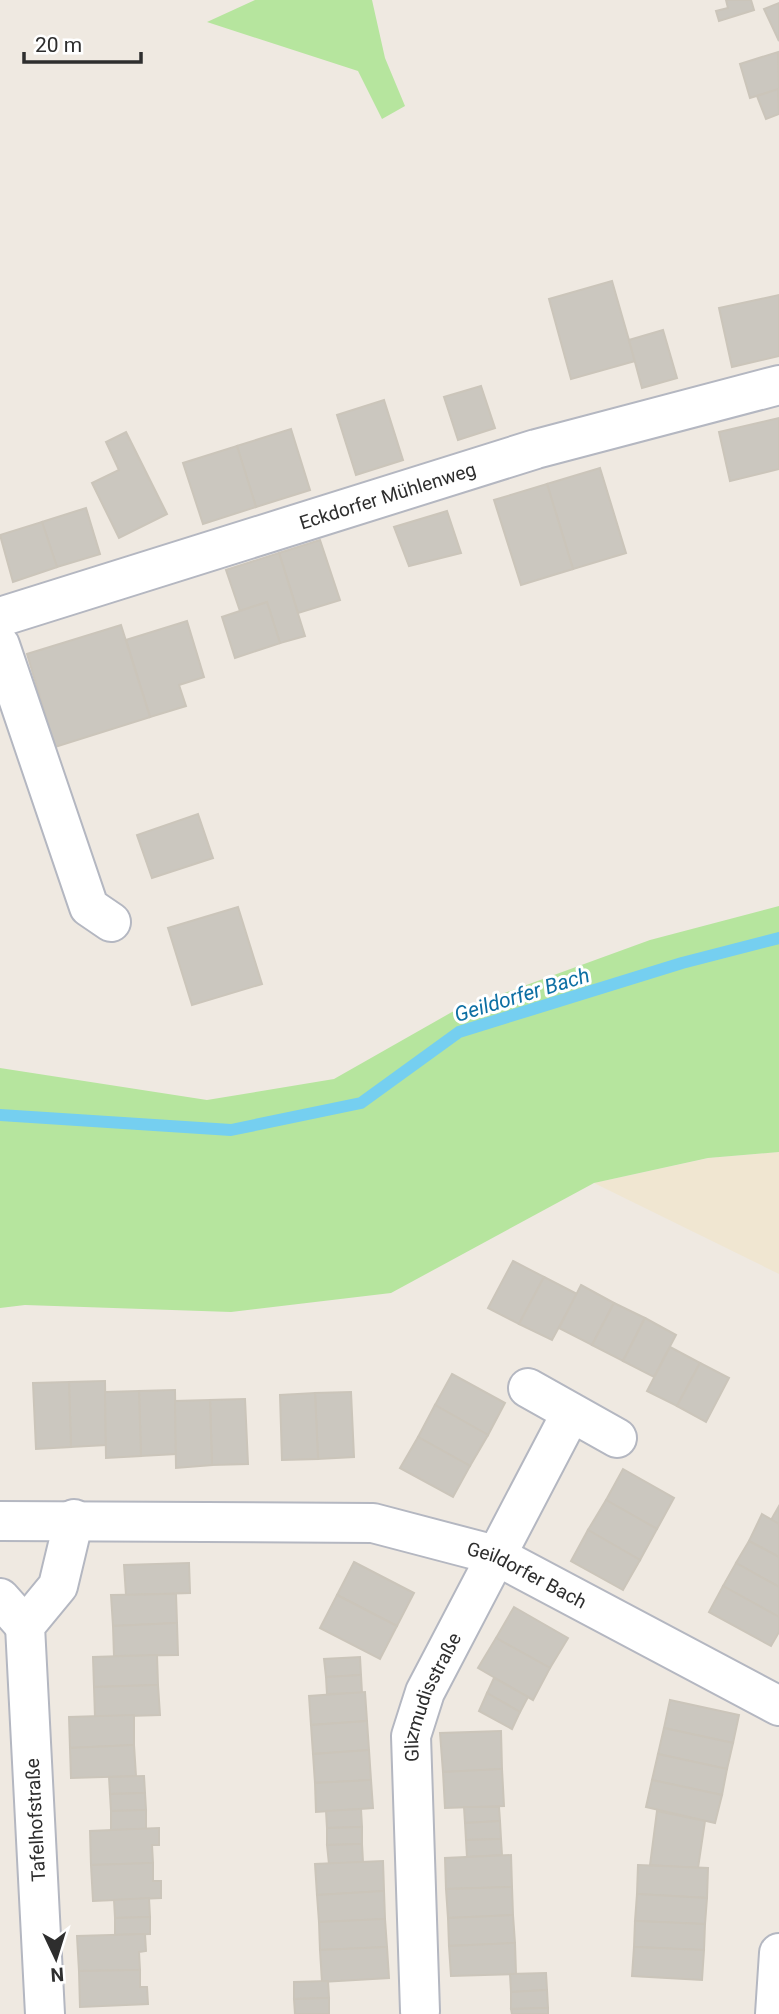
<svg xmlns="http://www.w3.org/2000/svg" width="779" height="2014" viewBox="0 0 779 2014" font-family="Roboto,sans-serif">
<rect width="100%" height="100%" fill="#efe9e1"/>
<polygon fill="#f0e6d1" points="779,1152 779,1274 594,1183 709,1158"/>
<g fill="#b6e59e">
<polygon points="255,0 372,0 385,58 405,106 382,119 358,71 207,22"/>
<polygon points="779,906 779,1152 708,1158 594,1183 391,1293 231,1312 25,1305 0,1308 0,1068 207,1100 334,1079 452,1012 650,940"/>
</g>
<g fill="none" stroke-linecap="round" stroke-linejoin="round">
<polyline stroke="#75cff0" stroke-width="12" points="0,1115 231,1130 361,1103 459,1032 682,963 779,938"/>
</g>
<g fill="#cbc7bf" stroke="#cbc5ba" stroke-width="2">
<polygon points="726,0 751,0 754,10 719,21 716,11 728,8"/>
<polygon points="779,3 779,41 764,9"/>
<polygon points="778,52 779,89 750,98 740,64"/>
<polygon points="778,89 779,114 766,119 757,96"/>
<polygon points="612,281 635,361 571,379 549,299"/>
<polygon points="779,295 779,356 732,367 719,308"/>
<polygon points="663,330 677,378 642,388 629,340"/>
<polygon points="481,386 495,428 458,440 444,397"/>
<polygon points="384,400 403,460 356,475 337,415"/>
<polygon points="779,418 779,469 730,481 719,432"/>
<polygon points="291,429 310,490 256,507 237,446"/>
<polygon points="126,432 167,514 119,538 92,483 119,470 106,442"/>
<polygon points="237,446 256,507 203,524 183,463"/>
<polygon points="600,468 626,553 573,569 547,484"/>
<polygon points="547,484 573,569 521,585 494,500"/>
<polygon points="86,508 100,554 57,567 42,522"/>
<polygon points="447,511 461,553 409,566 394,527"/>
<polygon points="42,522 57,567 13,582 0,535"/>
<polygon points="320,540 340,600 298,613 279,553"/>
<polygon points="279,553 305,636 280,643 267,602 240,611 226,570"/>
<polygon points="267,602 280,643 235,658 222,617"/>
<polygon points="187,621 204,677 179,685 186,706 150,717 126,640"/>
<polygon points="121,625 150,717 55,747 27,654"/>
<polygon points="198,814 213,858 152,878 137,835"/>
<polygon points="238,907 262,984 192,1005 168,928"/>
<polygon points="513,1261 544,1277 519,1324 488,1308"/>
<polygon points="544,1277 577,1294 552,1340 519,1324"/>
<polygon points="581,1285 614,1303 592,1345 559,1328"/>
<polygon points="614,1303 645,1318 623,1361 592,1345"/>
<polygon points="645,1318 676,1335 654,1377 623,1361"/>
<polygon points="670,1347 700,1363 677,1406 647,1391"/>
<polygon points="700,1363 729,1378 706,1422 677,1406"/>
<polygon points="452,1374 505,1403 488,1435 435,1405"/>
<polygon points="105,1381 106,1445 71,1447 69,1382"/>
<polygon points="69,1382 71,1447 36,1449 33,1383"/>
<polygon points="175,1390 176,1454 141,1456 139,1391"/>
<polygon points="139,1391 141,1456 106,1458 105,1392"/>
<polygon points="351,1392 354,1457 318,1459 315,1393"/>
<polygon points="315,1393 318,1459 282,1460 280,1395"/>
<polygon points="245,1399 248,1464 212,1465 210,1400"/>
<polygon points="210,1400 212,1465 176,1468 175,1401"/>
<polygon points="435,1405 488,1435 470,1466 418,1437"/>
<polygon points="418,1437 470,1466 453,1497 400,1468"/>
<polygon points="623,1469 674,1498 657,1529 606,1500"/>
<polygon points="606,1500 657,1529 640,1560 588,1530"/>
<polygon points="779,1506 779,1524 771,1520"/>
<polygon points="762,1514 779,1524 779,1557 749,1541"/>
<polygon points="588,1530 640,1560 623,1590 571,1561"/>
<polygon points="749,1541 779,1557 779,1587 736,1563"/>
<polygon points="354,1562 414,1593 397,1626 337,1595"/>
<polygon points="189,1563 190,1593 126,1595 124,1565"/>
<polygon points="736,1563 779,1587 779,1617 723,1586"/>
<polygon points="723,1586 779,1617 779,1632 771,1646 709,1612"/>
<polygon points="176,1594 177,1623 113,1626 111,1595"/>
<polygon points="337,1595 397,1626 380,1659 320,1628"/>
<polygon points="514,1607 568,1638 550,1668 496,1638"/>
<polygon points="177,1623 178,1655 114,1656 113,1626"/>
<polygon points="496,1638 550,1668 533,1700 478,1668"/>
<polygon points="157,1655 158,1685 94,1687 93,1657"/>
<polygon points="360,1657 361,1675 326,1677 324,1659"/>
<polygon points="361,1675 362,1693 327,1694 326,1677"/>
<polygon points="494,1678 528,1697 520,1712 487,1693"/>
<polygon points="158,1685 160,1715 95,1717 94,1687"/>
<polygon points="365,1692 367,1721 311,1725 309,1696"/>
<polygon points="487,1693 520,1712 512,1729 479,1711"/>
<polygon points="670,1700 739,1715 733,1743 664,1728"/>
<polygon points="134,1715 134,1745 70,1748 69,1717"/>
<polygon points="367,1721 369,1750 313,1754 311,1725"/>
<polygon points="664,1728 733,1743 727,1769 658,1754"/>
<polygon points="501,1731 502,1769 443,1772 440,1733"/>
<polygon points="134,1745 136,1776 71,1778 70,1748"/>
<polygon points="369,1750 371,1780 315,1783 313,1754"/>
<polygon points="658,1754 727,1769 722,1795 652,1780"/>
<polygon points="502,1769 504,1806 445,1808 443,1772"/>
<polygon points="144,1776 145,1793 110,1794 109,1777"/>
<polygon points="371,1780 373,1808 316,1812 315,1783"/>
<polygon points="652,1780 722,1795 715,1823 646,1807"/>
<polygon points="145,1793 146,1810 111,1811 110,1794"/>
<polygon points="464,1807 499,1807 500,1821 465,1823"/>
<polygon points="361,1809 362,1827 327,1828 326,1811"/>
<polygon points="146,1810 146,1829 111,1830 111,1811"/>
<polygon points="657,1811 705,1821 698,1868 650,1865"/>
<polygon points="500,1821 501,1839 466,1840 465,1823"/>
<polygon points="362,1827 362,1844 327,1845 327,1828"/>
<polygon points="159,1828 159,1845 152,1845 153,1863 91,1865 90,1831"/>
<polygon points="501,1839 502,1855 467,1857 466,1840"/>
<polygon points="362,1844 363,1862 329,1864 327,1845"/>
<polygon points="511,1855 512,1887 446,1889 445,1858"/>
<polygon points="383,1861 384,1891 317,1895 315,1864"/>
<polygon points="153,1863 153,1881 161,1881 161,1898 93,1901 91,1865"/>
<polygon points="638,1865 708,1868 707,1898 637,1894"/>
<polygon points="512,1887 513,1915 448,1918 446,1889"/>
<polygon points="384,1891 385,1919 319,1922 317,1895"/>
<polygon points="637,1894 707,1898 705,1924 635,1921"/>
<polygon points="149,1898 150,1917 115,1918 114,1900"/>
<polygon points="513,1915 515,1943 449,1946 448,1918"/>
<polygon points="150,1917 150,1934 115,1935 115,1918"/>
<polygon points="385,1919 387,1947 320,1950 319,1922"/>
<polygon points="635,1921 705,1924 704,1950 634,1947"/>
<polygon points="145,1934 146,1951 139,1952 140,1970 79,1971 77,1936"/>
<polygon points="515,1943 516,1974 451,1976 449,1946"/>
<polygon points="387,1947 389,1978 322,1982 320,1950"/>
<polygon points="634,1947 704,1950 702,1980 632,1976"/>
<polygon points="140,1970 140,1987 147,1987 148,2004 80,2007 79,1971"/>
<polygon points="546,1973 547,1990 511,1992 510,1974"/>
<polygon points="328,1981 329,1998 294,1999 294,1982"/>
<polygon points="547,1990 548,2008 511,2009 511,1992"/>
<polygon points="329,1998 329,2014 295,2014 294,1999"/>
<polygon points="548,2008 548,2014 512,2014 511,2009"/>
</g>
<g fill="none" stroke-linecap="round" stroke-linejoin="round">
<g stroke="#b4b7c1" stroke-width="42">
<g id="minor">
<path id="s1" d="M0,617L536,449L779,385"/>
<polyline points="0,645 89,907 111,922"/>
<polyline points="528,1388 617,1438"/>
<path id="s2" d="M0,1521L373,1523L495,1555L779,1706"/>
<polyline points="0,1598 25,1626"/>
<path id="s3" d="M420,2011L411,1736L425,1692L571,1413"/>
<polyline points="45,2014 25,1626 58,1586 74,1519"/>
<polyline points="775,2014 779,1953"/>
</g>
</g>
<use href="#minor" stroke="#fff" stroke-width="38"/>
</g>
<g text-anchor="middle" stroke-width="6" stroke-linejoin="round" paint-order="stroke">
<g font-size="19" fill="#2e2e2e" stroke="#fff">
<text dy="7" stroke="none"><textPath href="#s1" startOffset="406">Eckdorfer Mühlenweg</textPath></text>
<text dy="7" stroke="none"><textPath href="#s2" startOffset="536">Geildorfer Bach</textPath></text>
<text dy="7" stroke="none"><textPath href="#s3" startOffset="318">Glizmudisstraße</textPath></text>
<text transform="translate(35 1820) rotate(-93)" y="7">Tafelhofstraße</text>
</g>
<g font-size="21" font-style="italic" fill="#0d6fa3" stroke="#fff">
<text transform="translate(522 995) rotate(-17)" y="7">Geildorfer Bach</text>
</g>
</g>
<g transform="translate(56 1958) rotate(176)" stroke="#ffffff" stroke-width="5" paint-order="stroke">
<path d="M0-5L12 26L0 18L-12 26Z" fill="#2e2e2e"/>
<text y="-10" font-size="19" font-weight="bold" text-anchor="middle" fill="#2e2e2e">N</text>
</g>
<path d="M24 52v10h117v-10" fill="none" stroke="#2e2e2e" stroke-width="3.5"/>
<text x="35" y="52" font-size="21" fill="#2e2e2e" stroke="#ffffff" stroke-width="5" paint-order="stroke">20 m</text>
</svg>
